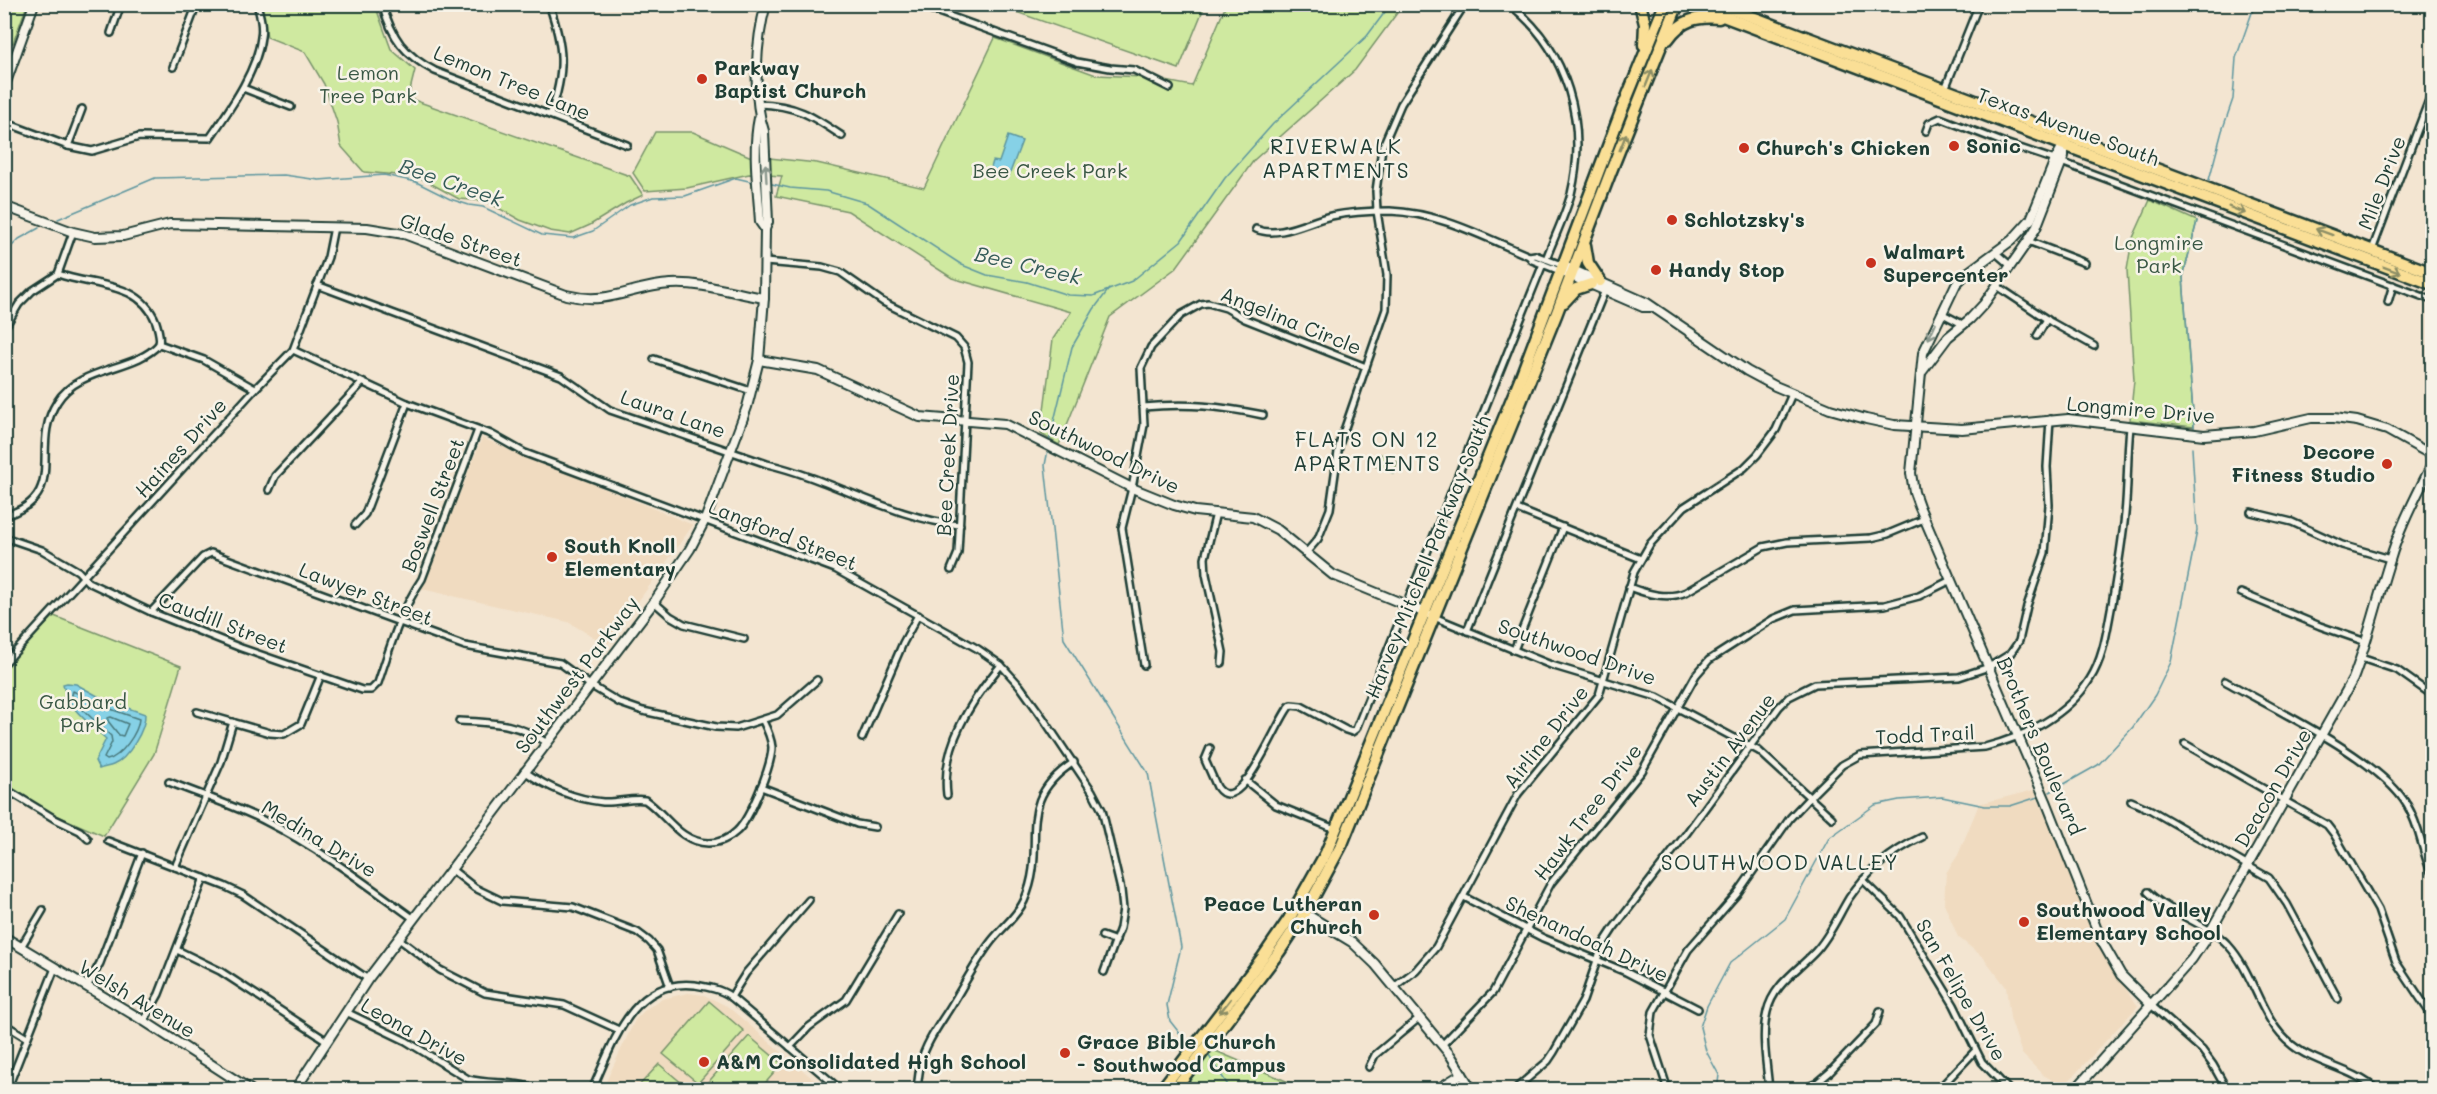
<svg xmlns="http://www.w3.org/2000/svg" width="2437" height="1094" viewBox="0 0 2437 1094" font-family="Mali,sans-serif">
<rect width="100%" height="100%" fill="#f3e5d1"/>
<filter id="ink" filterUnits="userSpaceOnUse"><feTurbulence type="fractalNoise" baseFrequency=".0167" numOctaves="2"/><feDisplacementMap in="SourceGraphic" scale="12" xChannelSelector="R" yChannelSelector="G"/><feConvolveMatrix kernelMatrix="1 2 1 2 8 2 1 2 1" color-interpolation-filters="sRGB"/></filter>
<g filter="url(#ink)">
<g fill="#f0dbc0">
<polygon points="482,438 693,525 607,645 568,622 422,589"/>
<polygon points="2034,790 2108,964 2138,1006 2064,1086 2043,1075 2022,1054 2010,1018 2006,987 1984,958 1958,937 1944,903 1946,873 1958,855 1979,804"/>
<polygon points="688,993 704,995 727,1006 825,1089 602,1090 635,1020 646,1009 662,999"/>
</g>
<g fill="#cfe9a0" stroke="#77936a" stroke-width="1.5">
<polygon points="4,5 27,5 13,43 5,40"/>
<polygon points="261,5 375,5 391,49 415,70 408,98 630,176 643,195 626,203 590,225 570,234 550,231 520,220 486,201 459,199 419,177 364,172 341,146 337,122 324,84 305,52 267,37"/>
<polygon points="996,5 1205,5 1179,69"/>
<polygon points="1226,5 1403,5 1355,70 1254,160 1176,268 1110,317 1059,445 1041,434 1053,339 1071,312 952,278 848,211 776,196 782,176 749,174 687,188 645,191 633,173 655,132 693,132 749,156 817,163 924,188 995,38 1096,75 1144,77 1192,86"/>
<polygon points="2150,200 2197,221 2183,277 2194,427 2130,420 2134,380 2127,270 2132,240"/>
<polygon points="1380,454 1398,462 1393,473 1375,466"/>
<polygon points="54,616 181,666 154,754 104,836 21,800 5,788 5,666"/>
<polygon points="709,1001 744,1031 698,1083 663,1054"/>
<polygon points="749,1036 782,1064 760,1089 705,1089 703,1088"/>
<polygon points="1211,1049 1305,1089 1182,1090"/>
<polygon points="659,1064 689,1089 636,1089"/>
</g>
<g fill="#86d1e6" stroke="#5d969f" stroke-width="1.5">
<polygon points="1008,136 1022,141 1008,178 990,171 993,161 999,162"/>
<path d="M67,683L76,684L105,700L145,714C146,729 128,759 113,765C109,767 104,767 99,769L95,761L106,739C90,723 67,709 63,684Z"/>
</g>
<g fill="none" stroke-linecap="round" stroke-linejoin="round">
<g stroke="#48787b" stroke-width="1.5">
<path d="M73,691L102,706L139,719C138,733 121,757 107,760L104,758L112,742L111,736L79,706L72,695Z"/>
<polygon points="111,717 128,724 123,736 119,735 108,721 108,718"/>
</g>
<g stroke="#5d969f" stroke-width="1.5">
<polyline points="2209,180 2222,131 2233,99 2236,58 2255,4"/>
<polyline points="772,184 790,188 826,191 867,203 962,265 987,275 1027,282 1068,295 1093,296 1132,281 1181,241 1225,178 1273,124 1367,36 1391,4"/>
<polyline points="58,219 155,178 284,175 319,180 384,175 416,182 450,199 469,205 483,207 542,235 573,238 593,231 630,205 653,197 685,196 736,178 753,182"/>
<polyline points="4,254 19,239 39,228"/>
<polyline points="2194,427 2183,277 2197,221"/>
<polyline points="1049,442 1072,347 1094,309 1109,289"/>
<polyline points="1048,450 1045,465 1064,639 1148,773 1181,947 1167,1005 1170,1021 1185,1040"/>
<polyline points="2050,792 2098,765 2133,727 2155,695 2171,662 2197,531 2192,448"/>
<polyline points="1209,1056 1231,1090"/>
<polyline points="1717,1090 1719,1075 1706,1051 1700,1027 1707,1006 1730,963 1785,919 1829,838 1875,805 1899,800 1942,797 1985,806 2010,806 2038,797"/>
</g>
<g stroke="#1f3d34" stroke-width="10">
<g id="street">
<path d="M382,4C392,38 404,55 435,71L627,145"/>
<path d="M549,4C564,47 566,71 550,115"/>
<polyline points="916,4 1077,62 1110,68 1134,70 1170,88"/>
<path d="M1509,4C1568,49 1588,124 1571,194C1565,216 1554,238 1546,259"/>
<polyline points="468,7 474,4"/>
<polyline points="111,33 121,4"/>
<polyline points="173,67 197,4"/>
<polyline points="243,88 291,107"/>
<polyline points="1945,89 1979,4"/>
<path d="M758,104C796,105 811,115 842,136"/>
<path d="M4,122L68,146L92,151L139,137L210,138C229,110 257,72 261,37C263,26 260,15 257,4"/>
<polyline points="1926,131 1929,123 1940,118 2005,143 2055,160"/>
<polyline points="68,146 82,109"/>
<polyline points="2061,162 2432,300"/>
<path d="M1256,229C1279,239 1308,221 1331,216C1350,212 1371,211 1390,211C1440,213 1484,237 1529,256L1532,260L1560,271"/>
<polyline points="2028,241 2085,263"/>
<polyline points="2372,250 2432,92"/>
<polyline points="1996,253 2011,266"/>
<polyline points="1529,256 1535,255 1564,266"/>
<polyline points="765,262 822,267 840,272 883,302 956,338 964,347 968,362 958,553 951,570"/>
<path d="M58,274C94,287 140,281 156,322C158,329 161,337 159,344"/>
<path d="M317,285L561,376L610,410L767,464C832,479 894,519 960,525"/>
<polyline points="1997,286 2051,322 2094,346"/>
<polyline points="2388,302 2393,285"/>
<polyline points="1941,313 1964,325"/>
<polyline points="4,329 19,304 32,291 58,274 73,232"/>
<polyline points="2037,336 2047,319"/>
<polyline points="159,344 204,360 255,389"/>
<polyline points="293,350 407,403 491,434 525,453 835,569 978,649 1001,665 1020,686 1043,718 1092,791 1102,810 1121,890 1123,909 1120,928 1104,972"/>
<polyline points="654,359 751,391"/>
<path d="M1143,407C1188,403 1220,406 1263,415"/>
<polyline points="269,490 275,476 362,383"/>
<polyline points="1517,509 1641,559"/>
<polyline points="2251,512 2292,522 2342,545 2390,559"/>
<polyline points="1216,513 1205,558 1206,574 1223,652 1222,663"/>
<path d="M4,516C71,496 28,447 57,402C79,366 136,371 159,344"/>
<polyline points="355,525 365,514 407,403"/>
<path d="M4,537L42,550L78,571L88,582L151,612L241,648L362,690H371L378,683C390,647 401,610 422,579L478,430"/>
<polyline points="1305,554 1318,539 1330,509 1339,445 1386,309 1387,275 1377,211 1376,191 1382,148 1401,104 1465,4"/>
<path d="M1629,587C1647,594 1668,600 1686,592L1763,547L1787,542L1871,538L1888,534L1924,519"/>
<polyline points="2241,593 2320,626 2366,642"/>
<polyline points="654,602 670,616 684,624 744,639"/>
<polyline points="151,612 203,557 211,553 465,646 560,663 590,685 620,703 643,711 716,727 736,728 777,715 817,680"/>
<polyline points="1434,617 1551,665 1657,697 1759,751 1832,818"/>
<polyline points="1467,631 1605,290"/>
<polyline points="1514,650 1563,527"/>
<polyline points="2361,658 2397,670 2432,695"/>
<polyline points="4,664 255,389 293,350 328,257 334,227"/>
<polyline points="1144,665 1122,528 1132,488 1144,425 1141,368 1151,347 1181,315 1201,304 1208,303 1226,308 1245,319 1366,367"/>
<path d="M2225,681C2274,709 2380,759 2407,805C2420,826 2422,852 2432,874"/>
<polyline points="197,712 270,733 284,734 301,724 321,675"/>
<path d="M459,721C496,723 514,722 546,742"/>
<polyline points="862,738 903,643 918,615"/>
<polyline points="2185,744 2327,825 2334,834 2378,910 2396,962 2432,1016"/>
<path d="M1210,748L1205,760L1217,787C1241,822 1279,713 1291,705L1301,706L1346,730L1352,732L1356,729L1543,264"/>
<path d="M524,771C548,788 574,799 603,802C617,803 631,798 645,800C666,814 679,842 708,843C719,843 730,838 737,831C750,819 772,765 772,747C771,738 767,729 763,721"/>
<polyline points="1245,780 1276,805 1335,829"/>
<path d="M169,782C201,795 236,806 267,822C319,848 367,885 414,919"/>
<polyline points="761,787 857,824 875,827"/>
<polyline points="4,788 55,819 80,831 88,839"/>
<path d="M947,795C941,746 971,701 1001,665"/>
<polyline points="2131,801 2151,810 2269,878 2287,904 2338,999"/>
<polyline points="108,841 224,886 243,895 368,979"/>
<polyline points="175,867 221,762 233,722"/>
<polyline points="451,869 475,888 502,901 573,907 637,932 649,941 657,950 670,987"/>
<polyline points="1863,880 1900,916 1954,1005 1982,1062 2009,1090"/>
<path d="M2148,892C2170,914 2210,925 2228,945C2255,974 2261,1022 2292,1045C2317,1065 2353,1068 2377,1090"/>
<polyline points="1464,897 1543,938 1626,972 1698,1009"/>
<polyline points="1102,936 1116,941"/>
<polyline points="399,939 440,970 485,993 564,1005 619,1030"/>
<polyline points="21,947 43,910"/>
<polyline points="177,950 220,971 327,1041"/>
<polyline points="87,987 100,963 142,853"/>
<polyline points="1394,987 1416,970 1436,947 1518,794 1599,695 1634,572 1650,544 1684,507 1744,468 1757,455 1776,430 1792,394"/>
<polyline points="731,997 746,973 809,900"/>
<polyline points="2151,1005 2202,1050 2213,1065 2227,1090"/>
<path d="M346,1012L406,1041L468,1079C491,1085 515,1080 537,1090"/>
<polyline points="144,1021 159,994 204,878"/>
<polyline points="4,1024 27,1038"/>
<polyline points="1442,1045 1493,992 1551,883 1642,771 1696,675 1709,660 1773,619 1795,610 1885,605 1919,596 1951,580"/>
<polyline points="790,1047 809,1027 846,1000 898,914"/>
<polyline points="1369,1067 1375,1055 1419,1018"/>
<polyline points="7,1090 55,968"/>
<path d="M592,1090C613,1044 632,978 695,985C707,987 720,989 730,996L841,1090"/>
<path d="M917,1090C918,1080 919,1071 921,1062C926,1042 940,1024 951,1006C964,985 975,963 990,943C1001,928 1016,918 1024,901C1050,843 1010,804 1074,762"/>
<polyline points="1514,1090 1548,1061 1554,1052 1583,1001 1602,946 1613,929 1686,834 1779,707 1789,697 1815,684 1959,677 1989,667 2010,654 2019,641 2027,606 2045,553 2049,505 2047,467 2050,419"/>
<path d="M1668,1090L1650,1035L1653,1012L1688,950L1737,894L1790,818L1809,798L1842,765L1860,755L1985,747C2025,737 2068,715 2090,679C2104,657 2107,629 2112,604C2117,574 2122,544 2125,514C2128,485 2127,456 2130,427"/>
<path d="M1769,1090C1767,1065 1761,1036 1767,1012C1773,985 1797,971 1815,952C1830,936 1838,916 1849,898C1868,870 1892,851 1922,837"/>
<polyline points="1801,1090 1817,1083 1830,1072 1876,1024 1880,1011"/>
<polyline points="1938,1090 1975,1051"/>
</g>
</g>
<g stroke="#1f3d34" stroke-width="12">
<g id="secondary">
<polyline points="4,88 34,4"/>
<path d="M759,118C752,151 758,188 760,222L765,229"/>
<polyline points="2065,142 2055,160 2031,219 2012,240 1967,273 1956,284 1923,353 1911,473 1914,492 1919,506 2046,801 2101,940 2121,975 2151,1005"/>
<path d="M4,206L73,232L95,237L123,236L170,224L367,228L404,234L566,295C610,306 631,286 671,284C701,282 734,293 764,298"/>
<polyline points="1564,266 1647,303 1747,371 1775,386 1830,409 1866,419 1894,425 1962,429 2068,419 2204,435 2254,431 2311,418 2334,418 2357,421 2387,430 2432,455"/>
<polyline points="1567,274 1643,307 1651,307"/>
<polyline points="759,360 818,370 920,417 1005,424 1132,488 1174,505 1195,511 1253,517 1278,530 1333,575 1428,614"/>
<polyline points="1921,373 1948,337 1970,319 1984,304 2028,241 2036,228 2064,156 2064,146"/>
<polyline points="1301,911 1352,942 1375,964 1451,1056 1472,1090"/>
<polyline points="4,937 144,1021 251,1090"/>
<path d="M295,1090L368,979L654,602L690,549L705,520L747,407L759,360L764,298L765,229L768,222L764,131C752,96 756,40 766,4"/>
<polyline points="1436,1090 1462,1074"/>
<path d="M2075,1090L2192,959L2210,932L2353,679C2368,640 2377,600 2390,560C2400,526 2417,495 2432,464"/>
</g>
</g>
<g stroke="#1f3d34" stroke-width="15">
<g id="highway">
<polyline points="1640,4 1645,24 1644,45"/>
<polyline points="1691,4 2432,284"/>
<polyline points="1718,4 2432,273"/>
<path d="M1668,39C1681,20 1697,16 1719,18"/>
<polyline points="1585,245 1588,263 1600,281"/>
<polyline points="1564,302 1576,289 1591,284"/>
<polyline points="1161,1090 1263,957 1289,919 1326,853 1520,379 1621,112 1665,4"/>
<polyline points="1174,1090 1279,952 1305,913 1342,844 1556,315 1611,171 1675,11 1675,4"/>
</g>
</g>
<use href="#street" stroke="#f7f3e8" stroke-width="5"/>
<use href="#secondary" stroke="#f7f3e8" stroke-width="8"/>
<use href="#highway" stroke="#fadf96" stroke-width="10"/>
</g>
<defs><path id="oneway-shaft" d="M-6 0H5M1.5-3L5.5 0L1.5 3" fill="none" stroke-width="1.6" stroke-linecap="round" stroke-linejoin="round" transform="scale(1.5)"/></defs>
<g stroke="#8c8e65">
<use href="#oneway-shaft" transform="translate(1649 78) rotate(-68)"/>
<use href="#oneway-shaft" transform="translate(1623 142) rotate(-68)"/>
<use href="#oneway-shaft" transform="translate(2237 210) rotate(22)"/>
<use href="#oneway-shaft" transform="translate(2324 232) rotate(-160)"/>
<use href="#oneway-shaft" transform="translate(2392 270) rotate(21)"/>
<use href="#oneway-shaft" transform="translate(1225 1006) rotate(128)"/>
</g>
<g stroke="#8b988e">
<use href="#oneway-shaft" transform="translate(766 173) rotate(-93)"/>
<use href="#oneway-shaft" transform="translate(1932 331) rotate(114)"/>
</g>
</g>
<g fill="#c8321e" stroke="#f7f3e8" stroke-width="2">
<circle cx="702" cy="79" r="6"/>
<circle cx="1954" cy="146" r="6"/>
<circle cx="1744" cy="148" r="6"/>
<circle cx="1672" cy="220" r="6"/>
<circle cx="1871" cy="263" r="6"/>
<circle cx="1656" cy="270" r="6"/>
<circle cx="2387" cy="464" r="6"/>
<circle cx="552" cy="557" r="6"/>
<circle cx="1374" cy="915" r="6"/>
<circle cx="2024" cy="922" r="6"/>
<circle cx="1065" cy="1053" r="6"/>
<circle cx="704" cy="1062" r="6"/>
</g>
<g text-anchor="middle" stroke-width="5" stroke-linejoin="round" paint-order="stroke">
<g font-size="20" font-weight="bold" fill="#1f3d34" stroke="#f7f3e8" text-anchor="start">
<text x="714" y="75">Parkway<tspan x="714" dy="23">Baptist Church</tspan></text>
<text x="1966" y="153">Sonic</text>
<text x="1756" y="155">Church's Chicken</text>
<text x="1684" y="227">Schlotzsky's</text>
<text x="1883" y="259">Walmart<tspan x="1883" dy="23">Supercenter</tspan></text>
<text x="1668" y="277">Handy Stop</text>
<text x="2375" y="459" text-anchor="end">Decore<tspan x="2375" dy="23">Fitness Studio</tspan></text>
<text x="564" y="553">South Knoll<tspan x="564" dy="23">Elementary</tspan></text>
<text x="1362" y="911" text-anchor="end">Peace Lutheran<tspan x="1362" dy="23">Church</tspan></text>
<text x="2036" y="917">Southwood Valley<tspan x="2036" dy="23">Elementary School</tspan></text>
<text x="1077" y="1049">Grace Bible Church<tspan x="1077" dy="23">- Southwood Campus</tspan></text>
<text x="716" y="1069">A&amp;M Consolidated High School</text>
</g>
<g font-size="20" fill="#395744" stroke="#f7f3e8">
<text x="368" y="80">Lemon<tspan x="368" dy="23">Tree Park</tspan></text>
<text x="1050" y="178">Bee Creek Park</text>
<text x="2159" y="250">Longmire<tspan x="2159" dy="23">Park</tspan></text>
<text x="83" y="709">Gabbard<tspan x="83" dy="23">Park</tspan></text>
</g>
<g font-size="20" fill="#1f3d34" stroke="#f7f3e8">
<text transform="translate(512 83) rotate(22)" y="7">Lemon Tree Lane</text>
<text transform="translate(2068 127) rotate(20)" y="7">Texas Avenue South</text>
<text transform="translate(2382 183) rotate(-69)" y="7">Mile Drive</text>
<text transform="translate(461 240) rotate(19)" y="7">Glade Street</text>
<text transform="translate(1291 321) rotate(22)" y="7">Angelina Circle</text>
<text transform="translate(2141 410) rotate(5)" y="7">Longmire Drive</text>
<text transform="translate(673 414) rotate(19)" y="7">Laura Lane</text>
<text transform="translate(181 448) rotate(-48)" y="7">Haines Drive</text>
<text transform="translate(1104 452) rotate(26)" y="7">Southwood Drive</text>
<text transform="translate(948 455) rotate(-87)" y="7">Bee Creek Drive</text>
<text transform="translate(433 505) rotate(-69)" y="7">Boswell Street</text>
<text transform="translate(783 535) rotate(22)" y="7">Langford Street</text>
<text transform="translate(1428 557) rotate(-68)" y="7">Harvey Mitchell Parkway South</text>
<text transform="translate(366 594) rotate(21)" y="7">Lawyer Street</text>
<text transform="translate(223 623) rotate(21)" y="7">Caudill Street</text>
<text transform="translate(1577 652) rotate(19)" y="7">Southwood Drive</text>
<text transform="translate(577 675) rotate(-53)" y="7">Southwest Parkway</text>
<text transform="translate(1925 735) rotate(-3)" y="7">Todd Trail</text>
<text transform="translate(1546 737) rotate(-52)" y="7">Airline Drive</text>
<text transform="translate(2040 746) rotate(67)" y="7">Brothers Boulevard</text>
<text transform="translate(1730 750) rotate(-53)" y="7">Austin Avenue</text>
<text transform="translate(2273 788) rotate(-60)" y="7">Deacon Drive</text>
<text transform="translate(1588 812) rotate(-53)" y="7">Hawk Tree Drive</text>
<text transform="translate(319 839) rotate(31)" y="7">Medina Drive</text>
<text transform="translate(1587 939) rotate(25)" y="7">Shenandoah Drive</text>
<text transform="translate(1961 990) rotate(60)" y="7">San Felipe Drive</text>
<text transform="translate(137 999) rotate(31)" y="7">Welsh Avenue</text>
<text transform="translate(414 1032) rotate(29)" y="7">Leona Drive</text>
</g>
<g font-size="21" letter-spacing="1.5" fill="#1f3d34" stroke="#f7f3e8">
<text x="1336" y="154">RIVERWALK<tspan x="1336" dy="24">APARTMENTS</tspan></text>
<text x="1367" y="447">FLATS ON 12<tspan x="1367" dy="24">APARTMENTS</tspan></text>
<text x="1780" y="870">SOUTHWOOD VALLEY</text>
</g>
<g font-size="21" font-style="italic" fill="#345b58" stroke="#f7f3e8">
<text transform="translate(451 183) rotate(19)" y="7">Bee Creek</text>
<text transform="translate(1028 266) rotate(13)" y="7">Bee Creek</text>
</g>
</g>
<rect width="2437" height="1094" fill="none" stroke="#f7f3e8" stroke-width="24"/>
<rect x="12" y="12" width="2413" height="1070" fill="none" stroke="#1f3d34" stroke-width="2" filter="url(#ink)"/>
</svg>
